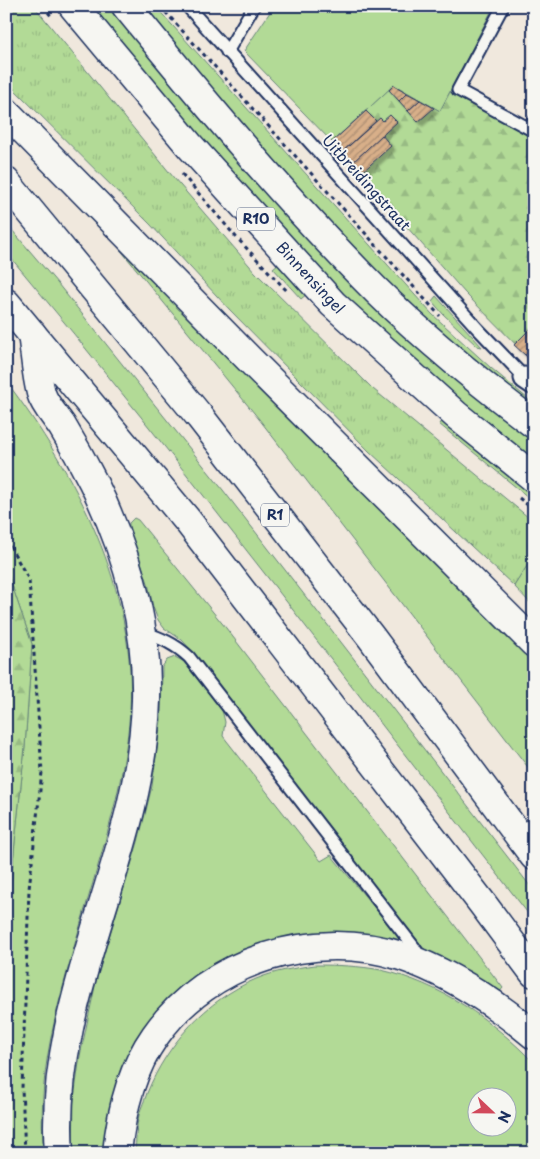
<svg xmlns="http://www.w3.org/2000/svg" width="540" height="1159" viewBox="0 0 540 1159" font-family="'Playpen Sans',sans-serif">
<defs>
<pattern id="forest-firs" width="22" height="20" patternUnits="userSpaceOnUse" patternTransform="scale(1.25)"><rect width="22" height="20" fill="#b2da96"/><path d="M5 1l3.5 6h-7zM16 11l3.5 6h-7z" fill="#98bb84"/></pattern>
<pattern id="park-tufts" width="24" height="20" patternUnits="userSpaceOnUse" patternTransform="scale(1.25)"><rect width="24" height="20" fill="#b2da96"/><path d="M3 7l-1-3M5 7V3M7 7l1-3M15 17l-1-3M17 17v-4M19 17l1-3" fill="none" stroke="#98bb84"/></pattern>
<pattern id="building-hatch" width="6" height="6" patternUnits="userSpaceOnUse" patternTransform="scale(1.25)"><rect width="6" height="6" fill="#d8af89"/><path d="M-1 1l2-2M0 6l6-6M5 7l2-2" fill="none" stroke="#ae8f73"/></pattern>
<filter id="shadow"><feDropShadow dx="4.5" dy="4.5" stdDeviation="1" flood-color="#0004"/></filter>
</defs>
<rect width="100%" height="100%" fill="#f0e8dd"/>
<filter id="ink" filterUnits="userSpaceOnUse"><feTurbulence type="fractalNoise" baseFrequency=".02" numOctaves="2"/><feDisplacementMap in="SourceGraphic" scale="10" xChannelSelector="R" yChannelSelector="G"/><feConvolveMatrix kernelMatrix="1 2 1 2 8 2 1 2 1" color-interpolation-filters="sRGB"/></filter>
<g filter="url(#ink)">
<g fill="#b2da96" stroke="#66847a" fill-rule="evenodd">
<polygon points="92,6 111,6 181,92 512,423 534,439 534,458 502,435 425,372 317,269 168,101"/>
<polygon points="141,6 155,6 432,314 491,368 534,404 534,410 500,384 388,285 317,213"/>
<polygon points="274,6 494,6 440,111 394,85 332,142 244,51"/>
<path d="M6,223L58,284L223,490L534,891V921C359,697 189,470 6,252Z"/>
<polygon points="111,237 121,239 534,660 534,775 259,419 114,242"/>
<polygon points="279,263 308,293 301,299 273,268"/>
<polygon points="436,296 482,347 477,346 443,314 432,301"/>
<path d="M6,381C76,474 137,590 130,710C125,790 97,865 76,940C56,1011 36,1078 44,1153H13L6,1116V982L12,871L25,747L32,644L6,568Z"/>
<polygon points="444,417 510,476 534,494 534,502 439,424"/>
<polygon points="134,518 138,520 226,628 503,988 497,995 430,955 420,944 191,650 182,640 164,628 158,620 153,607 148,583 129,528 129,523"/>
<polygon points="534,555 534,607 514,586"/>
<polygon points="175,657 183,661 222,710 225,722 223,736 321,861 331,855 402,941 362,935 306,934 259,944 211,969 135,1043 113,1096 104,1143 104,1153 73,1153 74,1098 80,1056 97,977 138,842 152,786 161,720 162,667 167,660"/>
<path d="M315,965C337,965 360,966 381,970C439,983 493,1020 534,1063V1153H135C136,1140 136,1127 139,1115C141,1107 145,1100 147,1093C167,1044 206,1000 256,979C275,971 295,968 315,965ZM478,1096H508V1126H478Z"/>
</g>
<g fill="url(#forest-firs)" stroke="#66847a">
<polygon points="394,85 440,111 450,92 534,139 534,363 465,293 332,142"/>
<polygon points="6,568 32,644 25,747 12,871 6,982"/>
</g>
<polygon fill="url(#park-tufts)" stroke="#66847a" points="6,6 34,6 174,178 255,272 373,389 534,522 534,555 514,586 369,451 230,310 150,224 6,81"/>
<g fill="url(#building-hatch)" stroke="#1b2f5e" filter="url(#shadow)">
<polygon points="394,85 407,93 399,101 389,90"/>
<polygon points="407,93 420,100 408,111 399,101"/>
<polygon points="420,100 434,108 418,122 408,111"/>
<polygon points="366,111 376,121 341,153 332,142"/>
<polygon points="390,115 397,122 351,164 341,153 380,118 383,121"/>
<polygon points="382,135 391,146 360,174 351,164"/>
<polygon points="534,325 534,346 525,355 514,345"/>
<polygon points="534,346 534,364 525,355"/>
</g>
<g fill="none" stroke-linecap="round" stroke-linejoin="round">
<g stroke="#1b2f5e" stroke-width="15">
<g id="service">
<polyline points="187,6 478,329 525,378"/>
<polyline points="503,6 458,90 530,129 534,121"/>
<polyline points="227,52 254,6"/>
<path d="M143,632C161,638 175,644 189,657L414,947L421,959"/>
</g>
</g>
<g stroke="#1b2f5e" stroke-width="25">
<polyline id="minor" points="525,378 534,384"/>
</g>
<g stroke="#1b2f5e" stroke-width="31">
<g id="primary">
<polyline points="73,6 190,146 333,304 456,415 534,478"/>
<path d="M126,6C201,98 277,189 360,274C413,329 473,378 534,424"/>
</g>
</g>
<g stroke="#1b2f5e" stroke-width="31">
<g id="motorway">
<polyline points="6,112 249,359 534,643"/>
<polyline points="6,182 200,417 371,637 534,856"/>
<polyline points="6,303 187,520 482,903 534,973"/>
<path d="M32,334C35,353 36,374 41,393C44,404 55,416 62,426C73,444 83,462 93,482C126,549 148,625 146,700C142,856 47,996 59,1153"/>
<path d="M117,1153C121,1112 131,1070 155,1036C208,960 315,928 401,956C451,973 494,1002 534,1035"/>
</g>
</g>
<g stroke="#1b2f5e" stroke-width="3" stroke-dasharray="4 4" stroke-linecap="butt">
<polyline points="43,6 52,17"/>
<polyline points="160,6 440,316"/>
<polyline points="182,174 236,237 288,292"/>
<polyline points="519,498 534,510"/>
<polyline points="6,539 29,580 42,772 29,889 22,1088 25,1153"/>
</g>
<use href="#service" stroke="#f6f6f2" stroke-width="11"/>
<use href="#minor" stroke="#f6f6f2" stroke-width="21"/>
<use href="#primary" stroke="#f6f6f2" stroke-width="28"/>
<use href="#motorway" stroke="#f6f6f2" stroke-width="28"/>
</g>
</g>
<g text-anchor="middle" stroke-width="4" stroke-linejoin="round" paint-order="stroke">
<g fill="#f6f6f2" stroke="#5d6b8a" stroke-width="1">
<rect x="237" y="207.5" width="38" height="23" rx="4"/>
<rect x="261" y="503.5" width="28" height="23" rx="4"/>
</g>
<g font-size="14" font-weight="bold" fill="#1b2f5e">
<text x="256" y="224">R10</text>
<text x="275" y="520">R1</text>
</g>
<g font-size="15" fill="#1b2f5e" stroke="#f6f6f2">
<text transform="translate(366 183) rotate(48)" y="5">Uitbreidingstraat</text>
<text transform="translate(310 278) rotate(47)" y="5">Binnensingel</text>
</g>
</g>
<rect width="540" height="1159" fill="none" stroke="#f6f6f2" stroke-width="25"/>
<rect x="12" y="12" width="515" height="1134" fill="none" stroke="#1b2f5e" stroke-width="2" filter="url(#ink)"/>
<g transform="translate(492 1112) rotate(112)"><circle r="24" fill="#f6f6f2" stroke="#9ea6b7"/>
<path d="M0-4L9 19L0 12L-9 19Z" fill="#d1495b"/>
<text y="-8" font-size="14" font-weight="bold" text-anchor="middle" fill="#1b2f5e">N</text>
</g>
</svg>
